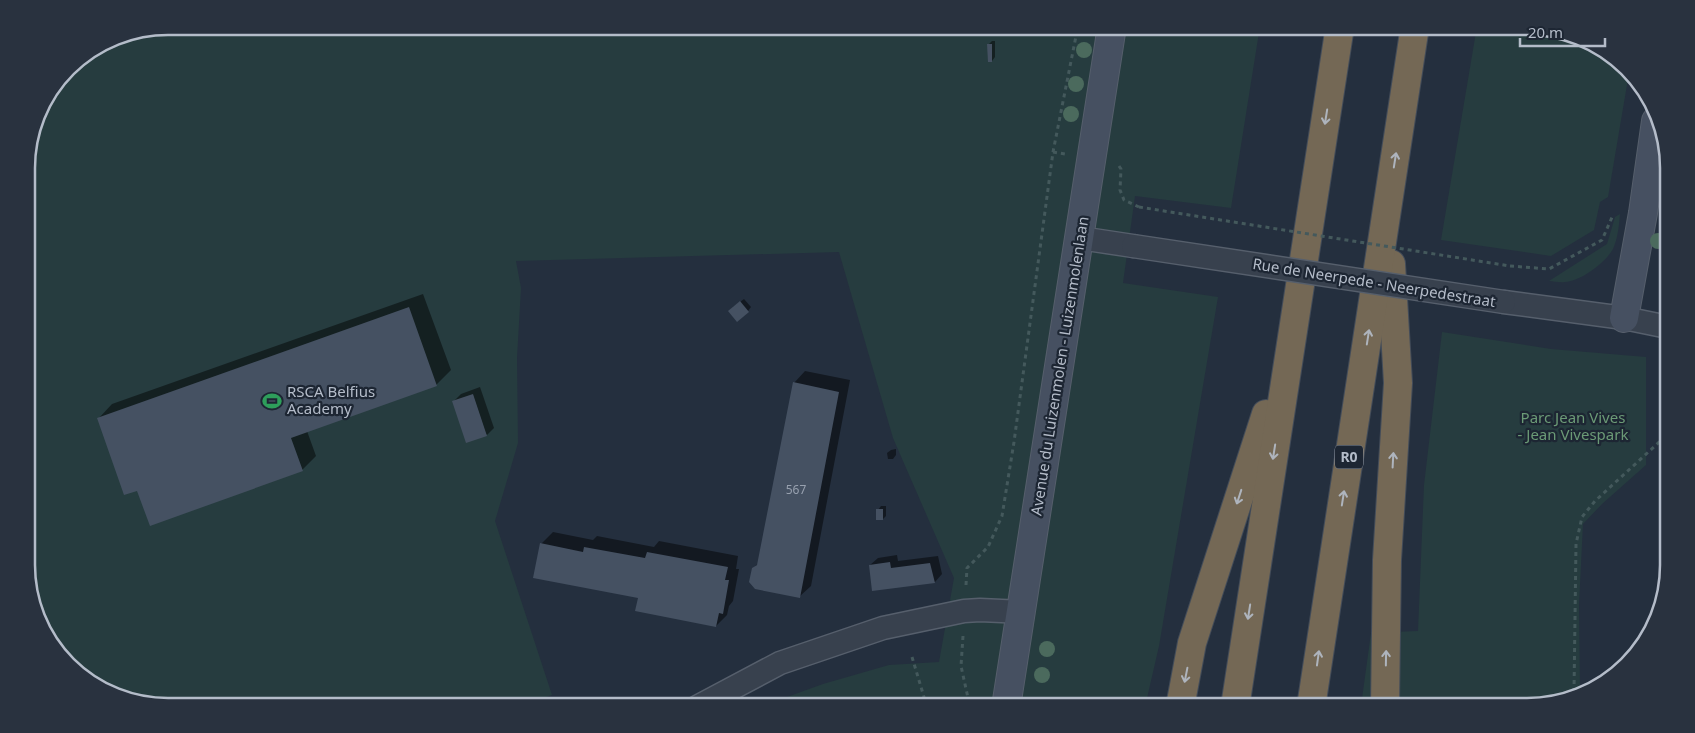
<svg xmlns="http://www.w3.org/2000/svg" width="1695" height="733" viewBox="0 0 1695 733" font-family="'Noto Sans',sans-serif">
<rect width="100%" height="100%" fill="#242f3e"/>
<g fill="#263c3f">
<polygon points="168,26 1260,26 1231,208 1135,196 1123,283 1218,297 1159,646 1145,707 794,707 787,697 823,684 889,665 939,662 954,578 893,438 839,252 516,261 521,288 517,358 518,443 495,521 552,695 518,707 168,707 114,696 56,652 28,584 27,158 41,105 74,62 114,37"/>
<polygon points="1477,26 1527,26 1581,37 1629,73 1608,197 1600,202 1594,230 1551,256 1441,240"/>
<path d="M1620,214C1619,225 1618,238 1613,249C1605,263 1581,281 1565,282C1559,283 1554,281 1549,281L1607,244L1615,217Z"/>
<polygon points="1442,332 1551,349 1646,357 1646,465 1602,504 1583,524 1579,605 1580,690 1536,706 1361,706 1371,633 1418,631 1424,485"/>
</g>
<g fill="#0007">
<polygon points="992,41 995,41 995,57 992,61 989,44"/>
<polygon points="423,294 451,370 436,385 307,431 316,456 302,470 138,489 98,419 112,404"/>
<polygon points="744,299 751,307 748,311 733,307"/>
<polygon points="805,371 850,380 811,586 799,597 753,568 759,563 794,383"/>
<polygon points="480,387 494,428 487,435 454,401 461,394"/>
<polygon points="896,449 896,455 893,459 888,459 887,453 891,450"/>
<polygon points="881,506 886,506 886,516 883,519 878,510"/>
<polygon points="553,532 593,540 597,536 654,547 659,541 738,556 736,569 739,569 733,601 729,606 727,615 716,626 639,597 541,544"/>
<polygon points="897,555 898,561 938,556 942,574 935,582 874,589 870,565 878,558"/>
<polygon points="779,697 784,707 764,707"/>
</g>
<g fill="#455162">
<polygon points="987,44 992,44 992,62 988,62"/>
<polygon points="740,301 749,312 737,322 728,311"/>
<polygon points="409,307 437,386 291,438 303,471 150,526 137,491 124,495 97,418"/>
<polygon points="793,382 839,392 800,598 755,589 749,582 752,568 757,565"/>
<polygon points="473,394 487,436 466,443 452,401"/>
<rect x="876" y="509" width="7" height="11"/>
<polygon points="540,543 583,552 584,547 645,558 647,552 728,567 725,580 729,580 723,614 719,613 716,627 635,611 638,598 533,578"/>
<polygon points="890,562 891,568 930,563 935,583 872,591 869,565"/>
</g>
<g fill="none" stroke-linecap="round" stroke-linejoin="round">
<g stroke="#565f6c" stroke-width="25">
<g id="street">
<polyline points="1080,238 1133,246"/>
<polyline points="1504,302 1624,318 1668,327"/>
<polyline points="697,707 780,663 883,628 964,611 980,610 1021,612"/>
</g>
</g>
<g stroke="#565f6c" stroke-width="30">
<g id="secondary">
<polyline points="1624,318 1643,213 1656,121"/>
<polyline points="1006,707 1112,26"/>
</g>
</g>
<g stroke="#434c59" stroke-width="30">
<g id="highway">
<polyline points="1385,706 1387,560 1398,383 1391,264"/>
<polyline points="1180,707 1192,643 1266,414"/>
<polyline points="1235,707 1340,26"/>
<polyline points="1311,707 1415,26"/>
</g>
</g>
<g stroke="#44595c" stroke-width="3" stroke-dasharray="4 4" stroke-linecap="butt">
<polyline points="1053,152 1065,154"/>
<polyline points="1119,166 1121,169 1120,190 1124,200 1139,207"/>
<polyline points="1510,266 1549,269 1602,240 1613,215"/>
<polyline points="966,585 967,568 988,547 1002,516 1014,442 1053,152 1078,26"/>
<polyline points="963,636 961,666 970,707"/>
<polyline points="912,657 927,707"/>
<polyline points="1574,692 1576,544 1582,517 1595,501 1668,434"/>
</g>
<use href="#street" stroke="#38414e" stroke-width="22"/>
<use href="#secondary" stroke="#465061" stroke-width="28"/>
<use href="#highway" stroke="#746855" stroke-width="28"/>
<g stroke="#565f6c" stroke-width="25" stroke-linecap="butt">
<polyline id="street-bridge" points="1133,246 1504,302"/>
</g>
<polyline stroke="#44595c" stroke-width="3" stroke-dasharray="4 4" stroke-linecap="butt" points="1139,207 1510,266"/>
<use href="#street-bridge" stroke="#38414e" stroke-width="22"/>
</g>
<g fill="#4b6a5d">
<circle cx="1084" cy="50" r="8"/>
<circle cx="1076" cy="84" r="8"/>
<circle cx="1071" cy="114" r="8"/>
<circle cx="1658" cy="241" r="8"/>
<circle cx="1047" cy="649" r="8"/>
<circle cx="1042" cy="675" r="8"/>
</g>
<defs><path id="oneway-shaft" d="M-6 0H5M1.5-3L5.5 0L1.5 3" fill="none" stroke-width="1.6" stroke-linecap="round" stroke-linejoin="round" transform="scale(1.25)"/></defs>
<g stroke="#aeb4bd">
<use href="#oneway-shaft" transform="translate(1326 117) rotate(99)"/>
<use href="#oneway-shaft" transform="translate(1395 160) rotate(-81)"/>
<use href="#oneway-shaft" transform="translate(1368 337) rotate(-81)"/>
<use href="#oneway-shaft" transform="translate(1274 452) rotate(99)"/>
<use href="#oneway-shaft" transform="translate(1393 460) rotate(-87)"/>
<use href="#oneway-shaft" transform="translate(1239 497) rotate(108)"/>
<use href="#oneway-shaft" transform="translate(1343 498) rotate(-81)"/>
<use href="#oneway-shaft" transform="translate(1249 612) rotate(99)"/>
<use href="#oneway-shaft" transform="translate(1318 658) rotate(-82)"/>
<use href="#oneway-shaft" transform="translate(1386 658) rotate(-89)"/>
<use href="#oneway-shaft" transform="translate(1186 675) rotate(101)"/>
</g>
<defs>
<g id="stadium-bare" transform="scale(1.5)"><path d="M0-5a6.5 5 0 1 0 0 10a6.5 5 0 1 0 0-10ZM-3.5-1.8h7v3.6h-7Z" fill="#2e9e5b" stroke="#1d2633" stroke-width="2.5" paint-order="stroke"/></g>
</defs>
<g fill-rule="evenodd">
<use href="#stadium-bare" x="272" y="401"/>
</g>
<g text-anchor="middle" stroke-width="4.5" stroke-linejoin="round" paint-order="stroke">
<g font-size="12" fill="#98a1af">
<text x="796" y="494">567</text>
</g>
<rect fill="#1d2633" stroke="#878f9c" stroke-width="1" x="1335" y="445.5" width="28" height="23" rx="4"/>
<g font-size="14" font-weight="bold" fill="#b4bcc9">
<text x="1349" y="462">R0</text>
</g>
<g font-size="15" fill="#b4bcc9" stroke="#1d2633">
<text transform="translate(1374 283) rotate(9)" y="5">Rue de Neerpede - Neerpedestraat</text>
<text transform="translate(1060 366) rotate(-81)" y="5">Avenue du Luizenmolen - Luizenmolenlaan</text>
</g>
<g font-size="15" fill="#b4bcc9" stroke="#1d2633" text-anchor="start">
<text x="287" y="397">RSCA Belfius<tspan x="287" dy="17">Academy</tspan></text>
</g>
<g font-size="15" fill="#6b9a76" stroke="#1d2633">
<text x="1573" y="423">Parc Jean Vives<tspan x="1573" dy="17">- Jean Vivespark</tspan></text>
</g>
</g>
<path d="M0 0H1695V733H0ZM168 35H1527A133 133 0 0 1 1660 168V565A133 133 0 0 1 1527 698H168A133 133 0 0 1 35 565V168A133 133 0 0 1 168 35Z" fill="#29323f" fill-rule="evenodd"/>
<path fill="none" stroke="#b4bcc9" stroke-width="2.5" d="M168 35H1527A133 133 0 0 1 1660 168V565A133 133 0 0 1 1527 698H168A133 133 0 0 1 35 565V168A133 133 0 0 1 168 35Z"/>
<path d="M1520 38v8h85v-8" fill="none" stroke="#b4bcc9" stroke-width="2.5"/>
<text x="1528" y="38" font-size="15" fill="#b4bcc9" stroke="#1d2633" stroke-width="4" paint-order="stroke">20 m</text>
</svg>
